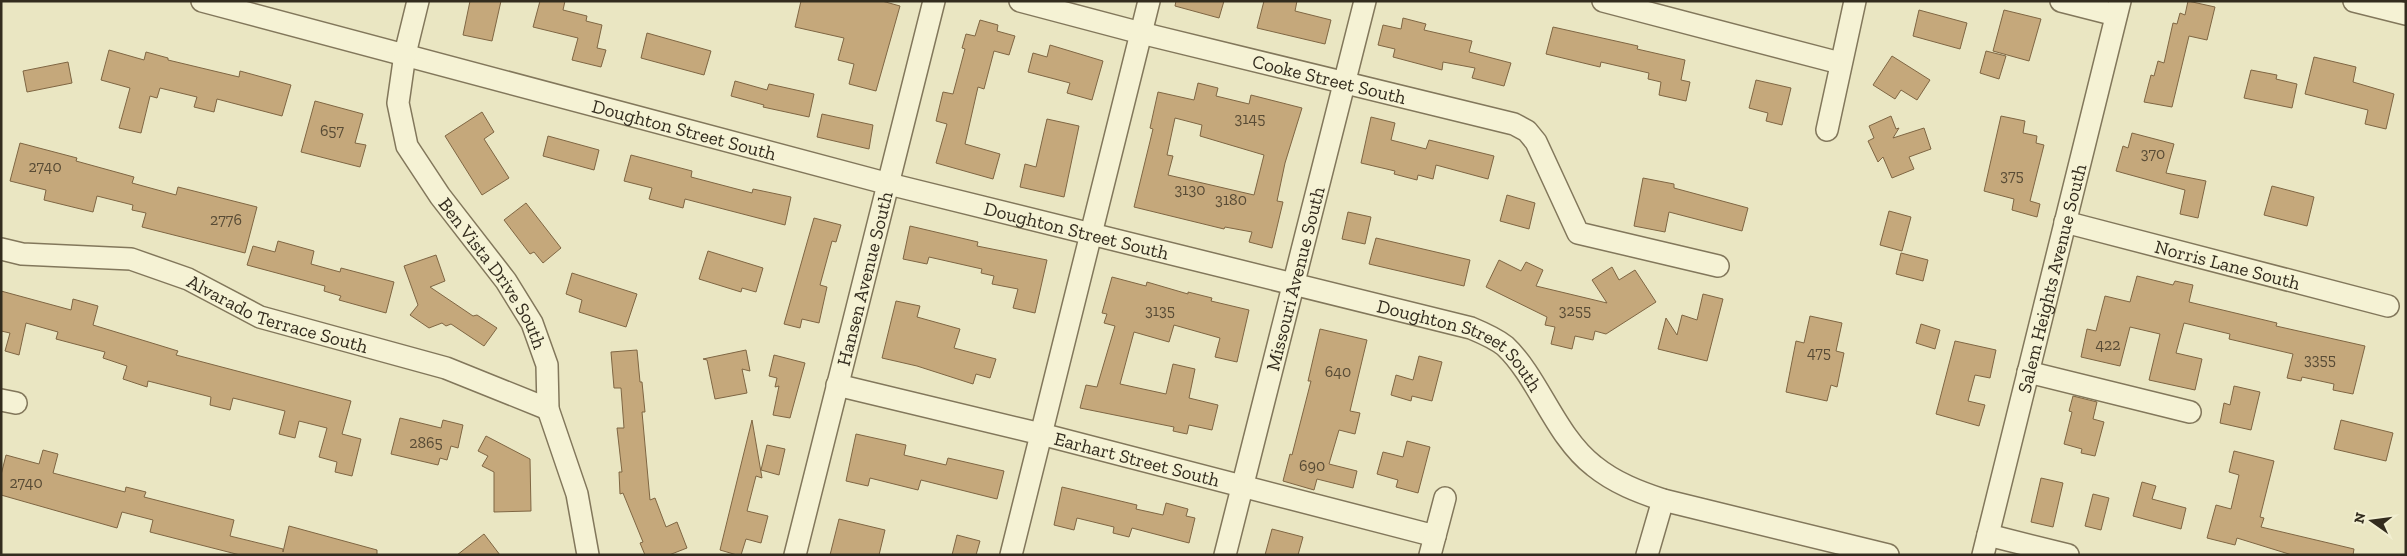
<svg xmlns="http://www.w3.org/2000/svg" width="2407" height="556" viewBox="0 0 2407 556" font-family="'Zilla Slab',serif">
<rect width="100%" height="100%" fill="#eae6c2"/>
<g fill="#c5a87b" stroke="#7f6643" fill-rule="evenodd">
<polygon points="470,1 501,1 492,41 463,35"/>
<polygon points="540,1 565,1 563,10 587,16 586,21 602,25 597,48 606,50 601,67 572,60 578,38 533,27"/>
<polygon points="801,1 882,1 900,6 876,91 849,84 854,64 838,60 844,38 795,27"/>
<polygon points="1176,1 1224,1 1219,18 1175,6"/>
<polygon points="1264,1 1297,1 1295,11 1331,20 1325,44 1257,28"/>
<polygon points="2188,1 2215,7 2207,40 2189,36 2172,107 2144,102 2151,75 2154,76 2158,61 2164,63 2173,23 2177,24 2180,13 2185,15"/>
<polygon points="1919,10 1967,23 1960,49 1913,36"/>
<polygon points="2004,10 2041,19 2029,61 1993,51"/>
<polygon points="1403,18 1426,24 1424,30 1472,41 1469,52 1511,63 1504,86 1472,78 1475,68 1443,62 1442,70 1393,57 1395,49 1378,45 1383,25 1401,29"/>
<polygon points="980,20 998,25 997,31 1015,36 1009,55 994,51 984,89 978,87 965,144 1000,154 993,179 936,163 947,124 936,121 943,92 953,94 965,49 962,48 966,34 975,36"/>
<polygon points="1553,27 1638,46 1637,49 1685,60 1681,80 1690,82 1686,101 1659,95 1661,82 1648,79 1649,73 1601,62 1600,67 1546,54"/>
<polygon points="647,33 711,51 704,75 641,58"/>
<polygon points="1050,45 1103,61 1092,100 1067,93 1070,83 1028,72 1033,53 1047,57"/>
<polygon points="109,50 144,60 146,52 168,58 168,60 239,77 240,71 291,85 282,116 217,99 214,112 194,107 197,97 160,88 157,98 150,96 141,133 119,128 130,88 101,80"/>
<polygon points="1986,51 2006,56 1999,79 1980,73"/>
<polygon points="1892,56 1930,80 1917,100 1901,90 1895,99 1873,85"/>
<polygon points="2314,57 2356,67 2353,82 2394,94 2386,129 2365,124 2368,110 2305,94"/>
<polygon points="68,62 72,83 27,92 23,71"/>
<polygon points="2251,70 2277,75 2276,79 2297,84 2292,108 2244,98"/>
<polygon points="1756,80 1791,88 1782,125 1766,121 1768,113 1749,108"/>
<polygon points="735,81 767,90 769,84 814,94 809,117 763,107 764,105 731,96"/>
<path d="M1198,83L1218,88L1216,96L1249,104L1251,95L1302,108L1285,163L1277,201L1283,202L1272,248L1249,242L1252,232L1225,227L1224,229L1134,207L1153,129L1150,128L1158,92L1194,100ZM1175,118L1202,125L1200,136L1264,155L1254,195L1168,175L1173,156L1167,155Z"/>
<polygon points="315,101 363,114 355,143 366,145 360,167 301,152"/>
<polygon points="482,112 494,132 484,139 509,178 482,195 445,136"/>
<polygon points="822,114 873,125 869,149 817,137"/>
<polygon points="1891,116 1896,129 1899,128 1893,138 1924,128 1931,149 1909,157 1914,169 1892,178 1883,157 1878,162 1868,141 1874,138 1869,126"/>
<polygon points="2001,116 2025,121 2023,133 2037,136 2036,143 2044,145 2030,201 2040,204 2037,217 2012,210 2014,199 1984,191"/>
<polygon points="1371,117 1395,123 1391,140 1426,149 1429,140 1494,156 1488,179 1436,165 1433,179 1418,175 1417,180 1394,174 1395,171 1361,163"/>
<polygon points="1047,119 1079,126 1064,197 1020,187 1025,164 1036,167"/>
<polygon points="2132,133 2174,144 2166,173 2206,181 2198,218 2180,214 2185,190 2116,171 2123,146 2128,148"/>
<polygon points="548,136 599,150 594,170 543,156"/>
<polygon points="20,143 77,158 76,161 134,177 132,183 176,195 178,187 257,207 245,253 142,227 146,213 132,210 133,205 97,196 93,212 44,200 46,190 10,181"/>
<polygon points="631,155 692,171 691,177 752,193 753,189 791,197 785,225 685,199 683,208 649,199 652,188 624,181"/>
<polygon points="1643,178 1674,184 1674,188 1748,208 1742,231 1669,212 1665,232 1634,226"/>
<polygon points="2272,186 2314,197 2307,226 2264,215"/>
<polygon points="1507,195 1535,203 1529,229 1500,221"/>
<polygon points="526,203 561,248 543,263 534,252 530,254 504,220"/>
<polygon points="1889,211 1911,217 1902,251 1880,245"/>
<polygon points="1348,212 1371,217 1365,244 1342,239"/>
<polygon points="814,218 841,225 836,242 832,241 820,285 827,287 819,323 802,319 800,328 784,324"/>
<polygon points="910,226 978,242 977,246 1047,260 1035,313 1013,308 1018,289 992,284 994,276 981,273 982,269 929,257 927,264 903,259"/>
<polygon points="1376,238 1470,260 1464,286 1369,264"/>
<polygon points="278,241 314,251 311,264 340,272 341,268 394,282 386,313 339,300 341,296 324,291 325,286 247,265 253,246 275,252"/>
<polygon points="708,251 763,268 756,292 742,288 741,292 699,279"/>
<polygon points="1901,253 1928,260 1923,281 1896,274"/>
<polygon points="436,255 445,281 430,287 473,316 477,315 497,328 484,346 451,324 446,326 442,323 429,328 410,315 418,305 404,266"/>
<polygon points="1499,260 1521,271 1526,262 1543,270 1536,286 1607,303 1592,280 1612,267 1619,280 1635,270 1656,302 1606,334 1595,331 1593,340 1575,336 1572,349 1551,344 1555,327 1545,325 1547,317 1486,287"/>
<polygon points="572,273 637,294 626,327 579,312 582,300 566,294"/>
<polygon points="2137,276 2173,285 2175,281 2193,285 2189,302 2277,323 2276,326 2365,346 2353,394 2333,390 2334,384 2302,377 2301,381 2287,378 2293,354 2229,339 2230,334 2184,323 2176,353 2202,359 2195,390 2149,380 2160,334 2130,327 2120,366 2081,357 2087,329 2096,331 2105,296 2130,302"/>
<polygon points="1112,277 1146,286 1147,282 1188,294 1188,292 1212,298 1211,301 1249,310 1237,362 1215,357 1220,338 1174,325 1169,342 1134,332 1120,384 1166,394 1173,364 1195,369 1189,398 1218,405 1212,430 1189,425 1187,434 1173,431 1174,427 1080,408 1086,385 1097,387 1115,326 1104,323 1107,314 1102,313"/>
<polygon points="1,291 71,310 73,299 98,306 93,325 178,351 176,355 351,401 342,434 361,439 352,476 335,472 337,462 319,457 327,428 299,421 295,438 279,434 285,411 233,398 230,410 210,405 211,397 148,381 147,387 123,379 127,366 103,358 105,352 56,339 58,332 26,323 19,355 5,351 10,333 1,331"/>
<polygon points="1703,294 1723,299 1707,361 1658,349 1666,318 1677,335 1682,315 1697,320"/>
<polygon points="896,301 920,306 917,317 960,329 954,348 996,359 990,378 976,374 973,384 917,366 882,358"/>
<polygon points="1810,316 1842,323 1836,351 1844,353 1837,387 1831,385 1827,401 1786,392 1796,341 1804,343"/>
<polygon points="1921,324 1940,330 1935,349 1916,343"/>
<polygon points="1320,329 1367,340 1350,411 1360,413 1355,434 1339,430 1329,464 1357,471 1353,488 1317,479 1314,490 1283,481 1290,454 1292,455 1311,381 1308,381"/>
<polygon points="1955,341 1996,350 1990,378 1975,375 1968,401 1985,405 1979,426 1936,414"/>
<polygon points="637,350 640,382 642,382 645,412 642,412 650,500 655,498 666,527 677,522 687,548 669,555 645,555 640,543 643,542 623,493 620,494 619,472 622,472 617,428 624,428 621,388 614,388 611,352"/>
<polygon points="746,350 750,371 742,369 747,393 715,399 707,360 703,359"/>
<polygon points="774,355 805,363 790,418 773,415 779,386 775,387 777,378 769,376"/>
<polygon points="1419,356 1442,362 1432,401 1412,396 1411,401 1391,395 1396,375 1413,380"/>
<polygon points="2234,386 2260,392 2251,430 2220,423 2224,403 2230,405"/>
<polygon points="2073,396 2097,402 2093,419 2104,422 2095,456 2081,453 2082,449 2064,444 2072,412 2069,411"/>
<polygon points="400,418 441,428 443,420 463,425 458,448 451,446 447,460 440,458 438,465 391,454"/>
<polygon points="752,420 762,478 756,476 747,511 768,516 761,543 746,539 741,555 737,555 720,550"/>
<polygon points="2341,420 2393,433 2386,461 2334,449"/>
<polygon points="856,434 906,445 904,455 946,465 948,458 1004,471 997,499 921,480 918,490 870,478 868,486 846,481"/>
<polygon points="486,436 530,459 531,511 494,512 494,472 482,466 488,456 478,451"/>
<polygon points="1407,441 1430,447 1418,493 1396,487 1398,480 1377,474 1383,452 1403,457"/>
<polygon points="767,445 785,449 779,475 761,470"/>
<polygon points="43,450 58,454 53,473 125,492 126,487 146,492 144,497 234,520 230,536 283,549 283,552 289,526 377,550 377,555 240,555 150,532 153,520 122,512 117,528 1,495 1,475 6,455 39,464"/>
<polygon points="2234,451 2274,461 2260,517 2264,518 2261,527 2354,549 2353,555 2292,555 2237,538 2235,545 2207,538 2216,505 2231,509 2239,475 2229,472"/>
<polygon points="2041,478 2063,483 2053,527 2031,522"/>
<polygon points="2142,482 2156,486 2152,499 2186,508 2181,529 2133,516"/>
<polygon points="1062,487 1137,505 1136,509 1163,515 1166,503 1188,509 1186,516 1195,518 1189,543 1132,528 1129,537 1113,533 1114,527 1077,518 1074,530 1054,525"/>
<polygon points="2093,494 2109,498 2101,530 2085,526"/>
<polygon points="839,519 885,530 879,555 830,555"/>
<polygon points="1272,529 1303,537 1298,555 1265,555"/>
<polygon points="484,534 500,555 457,555"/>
<polygon points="957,535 980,541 976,555 952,555"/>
</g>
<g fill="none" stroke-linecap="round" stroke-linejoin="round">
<g stroke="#82775b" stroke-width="24">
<g id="minor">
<path id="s1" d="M202,1L889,184L1471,328C1483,333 1495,338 1505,346C1539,378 1555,436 1594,466C1615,483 1639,492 1663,500L1888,555"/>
<path id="s2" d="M418,1L405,54L398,103L407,146L440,196L506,281L532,323L547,365L548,409L577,494L588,555"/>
<path id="s3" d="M1020,1L1141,33L1514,124L1527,131L1536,142L1578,233L1718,266"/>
<polyline points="1603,1 1840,63"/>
<polyline points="2061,1 2116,15"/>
<polyline points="2354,1 2406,14"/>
<polyline points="1827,130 1855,1"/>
<path id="s4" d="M2065,222L2388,306"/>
<path id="s5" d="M1,249L22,254L131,259L188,279L260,317L446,368L548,409"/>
<polyline points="2028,372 2190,412"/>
<path id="s6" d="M837,385L1041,434L1435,536L1445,498"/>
<polyline points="1,400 16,403"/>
<polyline points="1988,535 2068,555"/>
<path id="s7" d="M795,555L934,1"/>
<polyline points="1011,555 1149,1"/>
<path id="s8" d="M1225,555L1365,1"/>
<polyline points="1430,555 1435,536"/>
<polyline points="1647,555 1663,500"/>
<path id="s9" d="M1983,555L2120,1"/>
</g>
</g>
<use href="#minor" stroke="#f5f2d4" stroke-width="21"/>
</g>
<g text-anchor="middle" stroke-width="4" stroke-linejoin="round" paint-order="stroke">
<g font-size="16" fill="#584b35">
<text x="1250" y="124">3145</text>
<text x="332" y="136">657</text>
<text x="2153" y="159">370</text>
<text x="45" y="172">2740</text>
<text x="2012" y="181">375</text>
<text x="1190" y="195">3130</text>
<text x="1231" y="205">3180</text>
<text x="226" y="225">2776</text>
<text x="1160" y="316">3135</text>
<text x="1575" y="316">3255</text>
<text x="2108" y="350">422</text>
<text x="1819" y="358">475</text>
<text x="2320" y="365">3355</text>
<text x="1338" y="377">640</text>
<text x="426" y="448">2865</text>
<text x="1312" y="471">690</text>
<text x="26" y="488">2740</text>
</g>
<g font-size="19" fill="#332c1e" stroke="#f2efd1">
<text dy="7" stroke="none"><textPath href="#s3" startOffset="319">Cooke Street South</textPath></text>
<text dy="7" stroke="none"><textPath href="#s1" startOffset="499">Doughton Street South</textPath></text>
<text dy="7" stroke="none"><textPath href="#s1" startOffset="904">Doughton Street South</textPath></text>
<text dy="7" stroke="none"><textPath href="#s4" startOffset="168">Norris Lane South</textPath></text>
<text dy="7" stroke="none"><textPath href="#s2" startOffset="302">Ben Vista Drive South</textPath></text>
<text dy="7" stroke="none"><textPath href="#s7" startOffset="285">Hansen Avenue South</textPath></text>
<text dy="7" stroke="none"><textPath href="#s8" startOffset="285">Missouri Avenue South</textPath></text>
<text dy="7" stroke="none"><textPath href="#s9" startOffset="285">Salem Heights Avenue South</textPath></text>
<text dy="7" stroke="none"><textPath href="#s5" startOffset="288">Alvarado Terrace South</textPath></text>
<text dy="7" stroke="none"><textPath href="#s1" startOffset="1309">Doughton Street South</textPath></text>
<text dy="7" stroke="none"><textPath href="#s6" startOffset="309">Earhart Street South</textPath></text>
</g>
</g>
<rect width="2407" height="556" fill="none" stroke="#332c1e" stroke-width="5"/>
<g transform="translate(2372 521) rotate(284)" stroke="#f2efd1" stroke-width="4" paint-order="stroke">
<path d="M0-4L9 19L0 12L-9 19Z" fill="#332c1e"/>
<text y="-8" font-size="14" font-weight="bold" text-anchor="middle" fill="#332c1e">N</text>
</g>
</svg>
